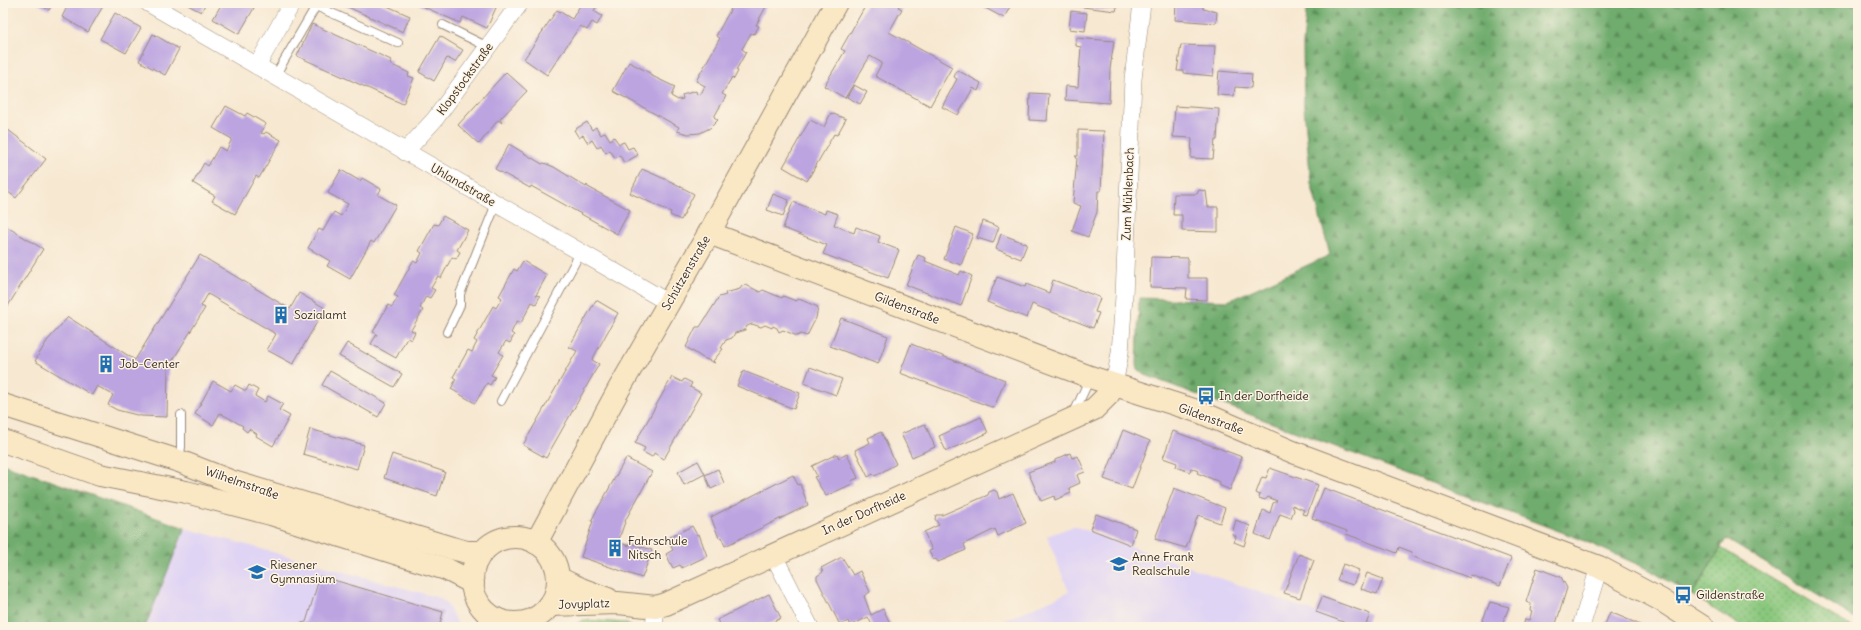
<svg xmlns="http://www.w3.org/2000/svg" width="1861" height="630" viewBox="0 0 1861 630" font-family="Delius,sans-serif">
<defs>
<pattern id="grass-dots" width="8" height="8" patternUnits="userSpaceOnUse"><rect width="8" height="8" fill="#8ac87e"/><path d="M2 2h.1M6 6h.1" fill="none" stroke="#72a367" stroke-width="1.8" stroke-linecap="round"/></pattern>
<pattern id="forest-firs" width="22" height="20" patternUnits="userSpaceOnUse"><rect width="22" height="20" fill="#6fac6d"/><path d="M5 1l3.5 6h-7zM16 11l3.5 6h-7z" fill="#5c8c59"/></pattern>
<pattern id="park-crowns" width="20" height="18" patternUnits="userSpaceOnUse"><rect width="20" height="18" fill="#8ac87e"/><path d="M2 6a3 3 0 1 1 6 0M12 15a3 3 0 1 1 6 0" fill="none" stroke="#72a367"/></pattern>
</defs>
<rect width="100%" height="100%" fill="#fcf5e5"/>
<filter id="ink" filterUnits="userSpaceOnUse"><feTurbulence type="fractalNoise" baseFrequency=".025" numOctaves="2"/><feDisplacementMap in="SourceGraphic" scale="8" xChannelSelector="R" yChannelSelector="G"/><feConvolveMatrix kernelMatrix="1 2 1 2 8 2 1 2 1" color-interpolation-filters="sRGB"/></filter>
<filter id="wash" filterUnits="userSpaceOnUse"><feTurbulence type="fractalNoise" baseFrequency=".012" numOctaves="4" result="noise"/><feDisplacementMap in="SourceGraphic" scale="16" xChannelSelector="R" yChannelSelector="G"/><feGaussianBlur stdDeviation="0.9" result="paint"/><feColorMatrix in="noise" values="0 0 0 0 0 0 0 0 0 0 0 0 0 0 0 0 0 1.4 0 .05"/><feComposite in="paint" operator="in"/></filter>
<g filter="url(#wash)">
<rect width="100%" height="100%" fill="#f7e8d1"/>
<g fill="#e0d4f4">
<polygon points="1074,526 1357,627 989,627 1069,592 1047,536"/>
<polygon points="185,528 440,598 447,604 459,627 145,627"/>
</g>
<polygon fill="url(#grass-dots)" stroke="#62794e" points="1721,548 1852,627 1742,627 1692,595"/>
<g fill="url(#forest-firs)" stroke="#556b46">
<polygon points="1307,3 1858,3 1858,620 1726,539 1692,595 1648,569 1580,539 1145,375 1138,369 1137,364 1139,298 1228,301 1330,255 1311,183 1304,108 1303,44"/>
<polygon points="3,464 185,528 145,627 3,627"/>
</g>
<polygon fill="url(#park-crowns)" stroke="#62794e" points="584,620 625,623 633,627 570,627"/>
<g id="blocks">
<g fill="#bca4e1">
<polygon points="37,3 53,3 49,10"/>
<polygon points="69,3 98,3 103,6 88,32 62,17"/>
<polygon points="184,3 206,3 201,12"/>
<polygon points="222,3 245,3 254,8 239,34 213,19"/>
<polygon points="339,3 380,3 410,16 403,32"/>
<polygon points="415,3 498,3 487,28 463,17 460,23"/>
<polygon points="579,3 598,3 594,11 602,16 597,25 592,22 587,30 580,26 547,75 524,59 557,10 572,19 581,4"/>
<polygon points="734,3 768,3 756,25 759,26 754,34 751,33 742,49 746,52 736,70 738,71 734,79 732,77 722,94 726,96 714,117 718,120 710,128 700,133 688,134 677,131 679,127 613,91 629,62 650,73 650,75 675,87 671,96 678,100 683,99 682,95 696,91 697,95 701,94 705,86 696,81 720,38 716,36"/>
<polygon points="867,3 901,3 898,7 902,9 889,32 952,67 930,106 875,76 882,63 870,56 845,98 824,86 845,51 841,49"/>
<polygon points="976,3 1012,3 1004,18"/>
<polygon points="1075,3 1118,3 1116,11 1074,6"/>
<polygon points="1176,3 1203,3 1203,9 1217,12 1216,23 1175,20"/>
<polygon points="1071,11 1087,13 1085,31 1069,29"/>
<polygon points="115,13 141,28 126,53 100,39"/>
<polygon points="312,24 391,60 390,64 409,73 408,76 414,78 403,104 297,56"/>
<polygon points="153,34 179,49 165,75 139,61"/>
<polygon points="440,36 463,50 455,62 447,58 434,81 419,72"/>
<polygon points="1076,38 1114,41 1110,69 1109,103 1065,100 1066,86 1078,87 1081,47 1076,46"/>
<polygon points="1181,45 1215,46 1213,76 1183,73 1183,71 1177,71"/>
<polygon points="957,70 981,83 978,91 973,88 958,115 942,107 957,79 954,77"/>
<polygon points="1219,71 1252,74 1251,88 1235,87 1234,96 1217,95"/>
<polygon points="506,72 527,91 500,119 502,123 498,120 479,144 458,125"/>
<polygon points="854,85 867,92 860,104 847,97"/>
<polygon points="1030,93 1049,94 1047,121 1029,120"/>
<polygon points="226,106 245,116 247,113 266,124 261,133 264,134 266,132 281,140 259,178 256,176 235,214 212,201 215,196 193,183 204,163 208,166 219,147 226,151 232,139 213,128"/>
<polygon points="1175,106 1219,109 1217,140 1215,140 1213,159 1191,158 1192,138 1173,137"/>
<polygon points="831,113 846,119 837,135 834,134 807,181 783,167 810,120 824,127"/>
<polygon points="587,122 592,130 596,127 601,135 605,132 610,140 614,137 619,144 624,142 628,149 633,147 638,155 624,163 620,155 615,158 610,150 606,153 601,145 597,148 592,140 588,143 583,135 579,138 574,130"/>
<polygon points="3,126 46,159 16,198 3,188"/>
<polygon points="1078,130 1104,131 1101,191 1098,191 1097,212 1088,237 1072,231 1081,206 1073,203 1077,158 1075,156 1078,156"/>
<polygon points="509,144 542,164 544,163 554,167 586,187 587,185 588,187 630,210 617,234 531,186 530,188 495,169"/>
<polygon points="642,169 674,183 694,194 681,220 670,215 671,212 630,193"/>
<polygon points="341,170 360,181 362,178 381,189 378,195 396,205 374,243 371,241 350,279 327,266 330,261 308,248 319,229 323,231 334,212 341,216 348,204 328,193"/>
<polygon points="1199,190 1206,191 1208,207 1218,207 1218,232 1182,231 1182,215 1173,215 1174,194 1197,194"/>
<polygon points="773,194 789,200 783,216 767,210"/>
<polygon points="793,202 825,214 826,210 838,214 834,225 854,233 856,227 880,236 878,242 899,250 888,278 823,254 827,245 783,228"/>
<polygon points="443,216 468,230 457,250 460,252 456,259 452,257 441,278 438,276 431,288 435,290 430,298 426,296 420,308 423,310 411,330 415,332 411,340 407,338 396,358 371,344 377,334 373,332 388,305 392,307 398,297 394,295 413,261 417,263 422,253 419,251 434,224 438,225"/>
<polygon points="983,221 999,227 993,243 977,238"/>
<polygon points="4,225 43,249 3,314 3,226"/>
<polygon points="956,227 973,234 961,265 944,259"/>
<polygon points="1001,234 1027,244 1021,259 996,249"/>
<polygon points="200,255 290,309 299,293 325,308 293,364 267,350 276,334 208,294 201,306 205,308 168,368 167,417 141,416 117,410 108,405 113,395 97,386 92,395 35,361 47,341 68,317 135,360"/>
<polygon points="918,255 926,258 925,261 959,275 961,271 972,276 961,306 906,285"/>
<polygon points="1151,257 1188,258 1188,278 1207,278 1207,300 1186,299 1187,288 1150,287"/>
<polygon points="523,261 547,275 536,295 540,296 536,304 532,302 521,323 517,321 511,333 514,335 510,343 506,341 499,352 503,355 491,375 495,377 490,385 487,383 475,403 451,389 456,379 453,377 468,350 472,352 477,342 474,340 493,306 496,308 502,298 499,296 514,269 517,271"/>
<polygon points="997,277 1025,287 1026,284 1049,293 1053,280 1099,297 1100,298 1095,312 1099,313 1093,328 1032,304 1027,318 987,302"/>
<polygon points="746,285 760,292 763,290 782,298 783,296 796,301 799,299 818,307 816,318 807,336 801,334 797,336 783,330 779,332 777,328 773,326 772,328 765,325 761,327 752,324 747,326 745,330 735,333 732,338 726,340 721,348 723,349 713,361 715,363 703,358 686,347 696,327 700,327 719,297 726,295 725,293 740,289 742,286"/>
<polygon points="596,300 618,313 592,360 599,364 546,458 523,445 577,351 569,347"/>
<polygon points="841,318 888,336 878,364 830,346"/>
<polygon points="347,343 402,374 394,387 339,356"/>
<polygon points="911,344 1005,380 994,408 900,373"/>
<polygon points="810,367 842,379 836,395 804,383"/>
<polygon points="330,371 386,403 378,417 322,385"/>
<polygon points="743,371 800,393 794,409 737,386"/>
<polygon points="672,377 682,382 684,379 692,383 690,387 701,393 664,459 654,453 652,457 643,452 645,448 635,443"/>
<polygon points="213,381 231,391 235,385 246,391 249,385 258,390 255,396 265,402 268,396 283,404 279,410 290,416 273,446 256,436 257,434 249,429 247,432 242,428 243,426 220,413 213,425 195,414"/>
<polygon points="981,417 988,433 946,451 939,436"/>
<polygon points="925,424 935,447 912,457 901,434"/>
<polygon points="310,429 364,445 357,469 303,454"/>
<polygon points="1123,430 1150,441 1132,489 1104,479"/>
<polygon points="1173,431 1242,457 1230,490 1219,485 1220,482 1197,473 1198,471 1191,468 1190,472 1176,467 1177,463 1163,458"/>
<polygon points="881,432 896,464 875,476 873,474 868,477 855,450 870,443 868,438"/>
<polygon points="1070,453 1072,458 1078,456 1085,472 1077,475 1080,483 1069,488 1071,493 1055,500 1054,496 1041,501 1028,472 1055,462 1055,460"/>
<polygon points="392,454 445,472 437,496 384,478"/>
<polygon points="837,454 839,458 847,454 858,478 851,481 852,484 826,496 814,477 817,476 812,466"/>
<polygon points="626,458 652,472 626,519 618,542 629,546 630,543 652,550 642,578 581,557 593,521 591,521"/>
<polygon points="698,461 705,474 684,485 678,472"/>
<polygon points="1270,468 1318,485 1307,515 1302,514 1304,510 1292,505 1294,510 1291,518 1280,514 1270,540 1255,534 1263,510 1270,513 1273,503 1277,501 1268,497 1265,500 1259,498 1260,495 1256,493 1262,477 1266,478"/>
<polygon points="718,469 724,483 711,489 705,475"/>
<polygon points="793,475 798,485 800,484 808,505 725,546 721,537 719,538 711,517"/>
<polygon points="1174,488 1225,508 1220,523 1198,515 1186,548 1155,539"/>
<polygon points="1324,488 1511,558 1500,586 1471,575 1470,578 1411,556 1412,552 1399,547 1397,553 1346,534 1347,531 1312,518"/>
<polygon points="994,490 997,492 999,499 1013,493 1026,523 998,536 995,529 964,544 966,550 938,562 936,559 933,560 929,551 932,550 924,532 939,525 935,519 936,515 942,515 988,495 989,492"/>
<polygon points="1096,514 1136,529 1131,545 1090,529"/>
<polygon points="1236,520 1250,526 1244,546 1234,542 1236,536 1232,534"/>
<polygon points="692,526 697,535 699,534 707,556 682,568 680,565 673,568 666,554 673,550 667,539"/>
<polygon points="1299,554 1314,560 1300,598 1284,593"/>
<polygon points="842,557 853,575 860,571 870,592 864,596 871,615 883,609 891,625 887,627 873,627 868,617 850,626 848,621 841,625 839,623 817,579 817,576 823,572 821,568"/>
<polygon points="1343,564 1359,570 1353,585 1337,580"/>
<polygon points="1537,568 1561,577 1567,588 1555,627 1523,627 1525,619 1529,620 1532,612 1530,611 1531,604 1526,602"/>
<polygon points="1367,573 1383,579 1377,594 1361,589"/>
<polygon points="320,576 443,612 439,627 281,627 306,622"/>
<polygon points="769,594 781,618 763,627 721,627 717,620"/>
<polygon points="1322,597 1370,614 1365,627 1357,627 1316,612"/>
<polygon points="1490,602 1509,607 1501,627 1480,627"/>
<polygon points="1610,612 1636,623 1644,627 1604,627"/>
</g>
</g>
</g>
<g filter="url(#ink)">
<use href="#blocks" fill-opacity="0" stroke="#998978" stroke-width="1"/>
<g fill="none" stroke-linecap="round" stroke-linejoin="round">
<g stroke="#998978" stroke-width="10">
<g id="lane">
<polyline points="443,25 488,47"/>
<polyline points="275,76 316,6 398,43"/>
<polyline points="447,332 460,305 460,294 496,204"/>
<polyline points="501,401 580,253"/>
<polyline points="1074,413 1090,378"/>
<polyline points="179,460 181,447 181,415"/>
</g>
</g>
<g stroke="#998978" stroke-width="18">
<g id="street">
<polyline points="148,3 669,303"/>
<polyline points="257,66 292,3"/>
<polyline points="405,152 435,119 520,3"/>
<polyline points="1114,385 1120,353 1124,296 1133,79 1142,3"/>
<polyline points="773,554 810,627"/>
<polyline points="654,627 656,607"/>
<polyline points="1581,627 1599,567"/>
</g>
</g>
<g stroke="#998978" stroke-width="24">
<g id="secondary">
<polyline points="709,233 1090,377 1200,412 1293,452 1599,567 1661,600 1703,627"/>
<polyline points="3,405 179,461 230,481 452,548 467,552 483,552"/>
<polyline points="3,441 100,475 186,492 271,514 446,569 473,583"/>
<circle cx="515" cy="580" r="43"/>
<polyline points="536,543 619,389 709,233 836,3"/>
<polyline points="558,578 581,589 608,599"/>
<polyline points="550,605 618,603 656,607 666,604 1094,409 1108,395 1114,385"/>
</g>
</g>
<use href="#lane" stroke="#fff" stroke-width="8"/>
<use href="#street" stroke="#fff" stroke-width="17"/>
<use href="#secondary" stroke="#fae7c3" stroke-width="22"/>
</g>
</g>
<defs>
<g id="building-bare" transform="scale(1.38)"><path d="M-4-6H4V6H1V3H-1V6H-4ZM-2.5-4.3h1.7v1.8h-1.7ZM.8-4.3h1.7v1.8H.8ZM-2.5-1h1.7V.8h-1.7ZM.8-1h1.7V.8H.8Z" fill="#1f6fb2" stroke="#fcf5e5" stroke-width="2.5" paint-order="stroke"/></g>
<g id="bus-bare" transform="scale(1.38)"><path d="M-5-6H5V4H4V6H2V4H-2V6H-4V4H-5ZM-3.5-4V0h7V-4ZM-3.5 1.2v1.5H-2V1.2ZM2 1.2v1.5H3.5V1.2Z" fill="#1f6fb2" stroke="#fcf5e5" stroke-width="2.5" paint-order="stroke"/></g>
<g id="school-bare" transform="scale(1.38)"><path d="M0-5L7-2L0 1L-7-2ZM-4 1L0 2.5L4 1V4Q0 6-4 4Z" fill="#1f6fb2" stroke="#fcf5e5" stroke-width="2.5" paint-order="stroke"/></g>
</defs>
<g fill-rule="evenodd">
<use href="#building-bare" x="281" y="315"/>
<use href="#building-bare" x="106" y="364"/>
<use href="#bus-bare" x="1206" y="396"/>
<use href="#building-bare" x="615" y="548"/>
<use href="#school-bare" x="1119" y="564"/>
<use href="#school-bare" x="257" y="572"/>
<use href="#bus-bare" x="1683" y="595"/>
</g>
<g text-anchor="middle" stroke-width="3" stroke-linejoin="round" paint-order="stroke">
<g font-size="12" fill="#3b2a1e" stroke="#fcf5e5">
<text transform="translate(465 79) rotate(-54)" y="4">Klopstockstraße</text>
<text transform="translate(463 185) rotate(30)" y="4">Uhlandstraße</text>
<text transform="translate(1128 194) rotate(-88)" y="4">Zum Mühlenbach</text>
<text transform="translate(686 273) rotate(-60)" y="4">Schützenstraße</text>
<text transform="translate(907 308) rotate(21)" y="4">Gildenstraße</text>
<text transform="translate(1211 419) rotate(20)" y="4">Gildenstraße</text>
<text transform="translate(242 483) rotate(19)" y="4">Wilhelmstraße</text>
<text transform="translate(864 513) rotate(-24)" y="4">In der Dorfheide</text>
<text transform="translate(584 604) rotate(-2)" y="4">Jovyplatz</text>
</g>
<g font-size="12" fill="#3b2a1e" stroke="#fcf5e5" text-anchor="start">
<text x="294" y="319">Sozialamt</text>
<text x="119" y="368">Job-Center</text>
<text x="1219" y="400">In der Dorfheide</text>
<text x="628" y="545">Fahrschule<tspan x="628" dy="14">Nitsch</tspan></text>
<text x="1132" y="561">Anne Frank<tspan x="1132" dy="14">Realschule</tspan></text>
<text x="270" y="569">Riesener<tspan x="270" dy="14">Gymnasium</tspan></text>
<text x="1696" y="599">Gildenstraße</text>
</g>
</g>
<rect width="1861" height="630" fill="none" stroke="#fcf5e5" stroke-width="16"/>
</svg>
